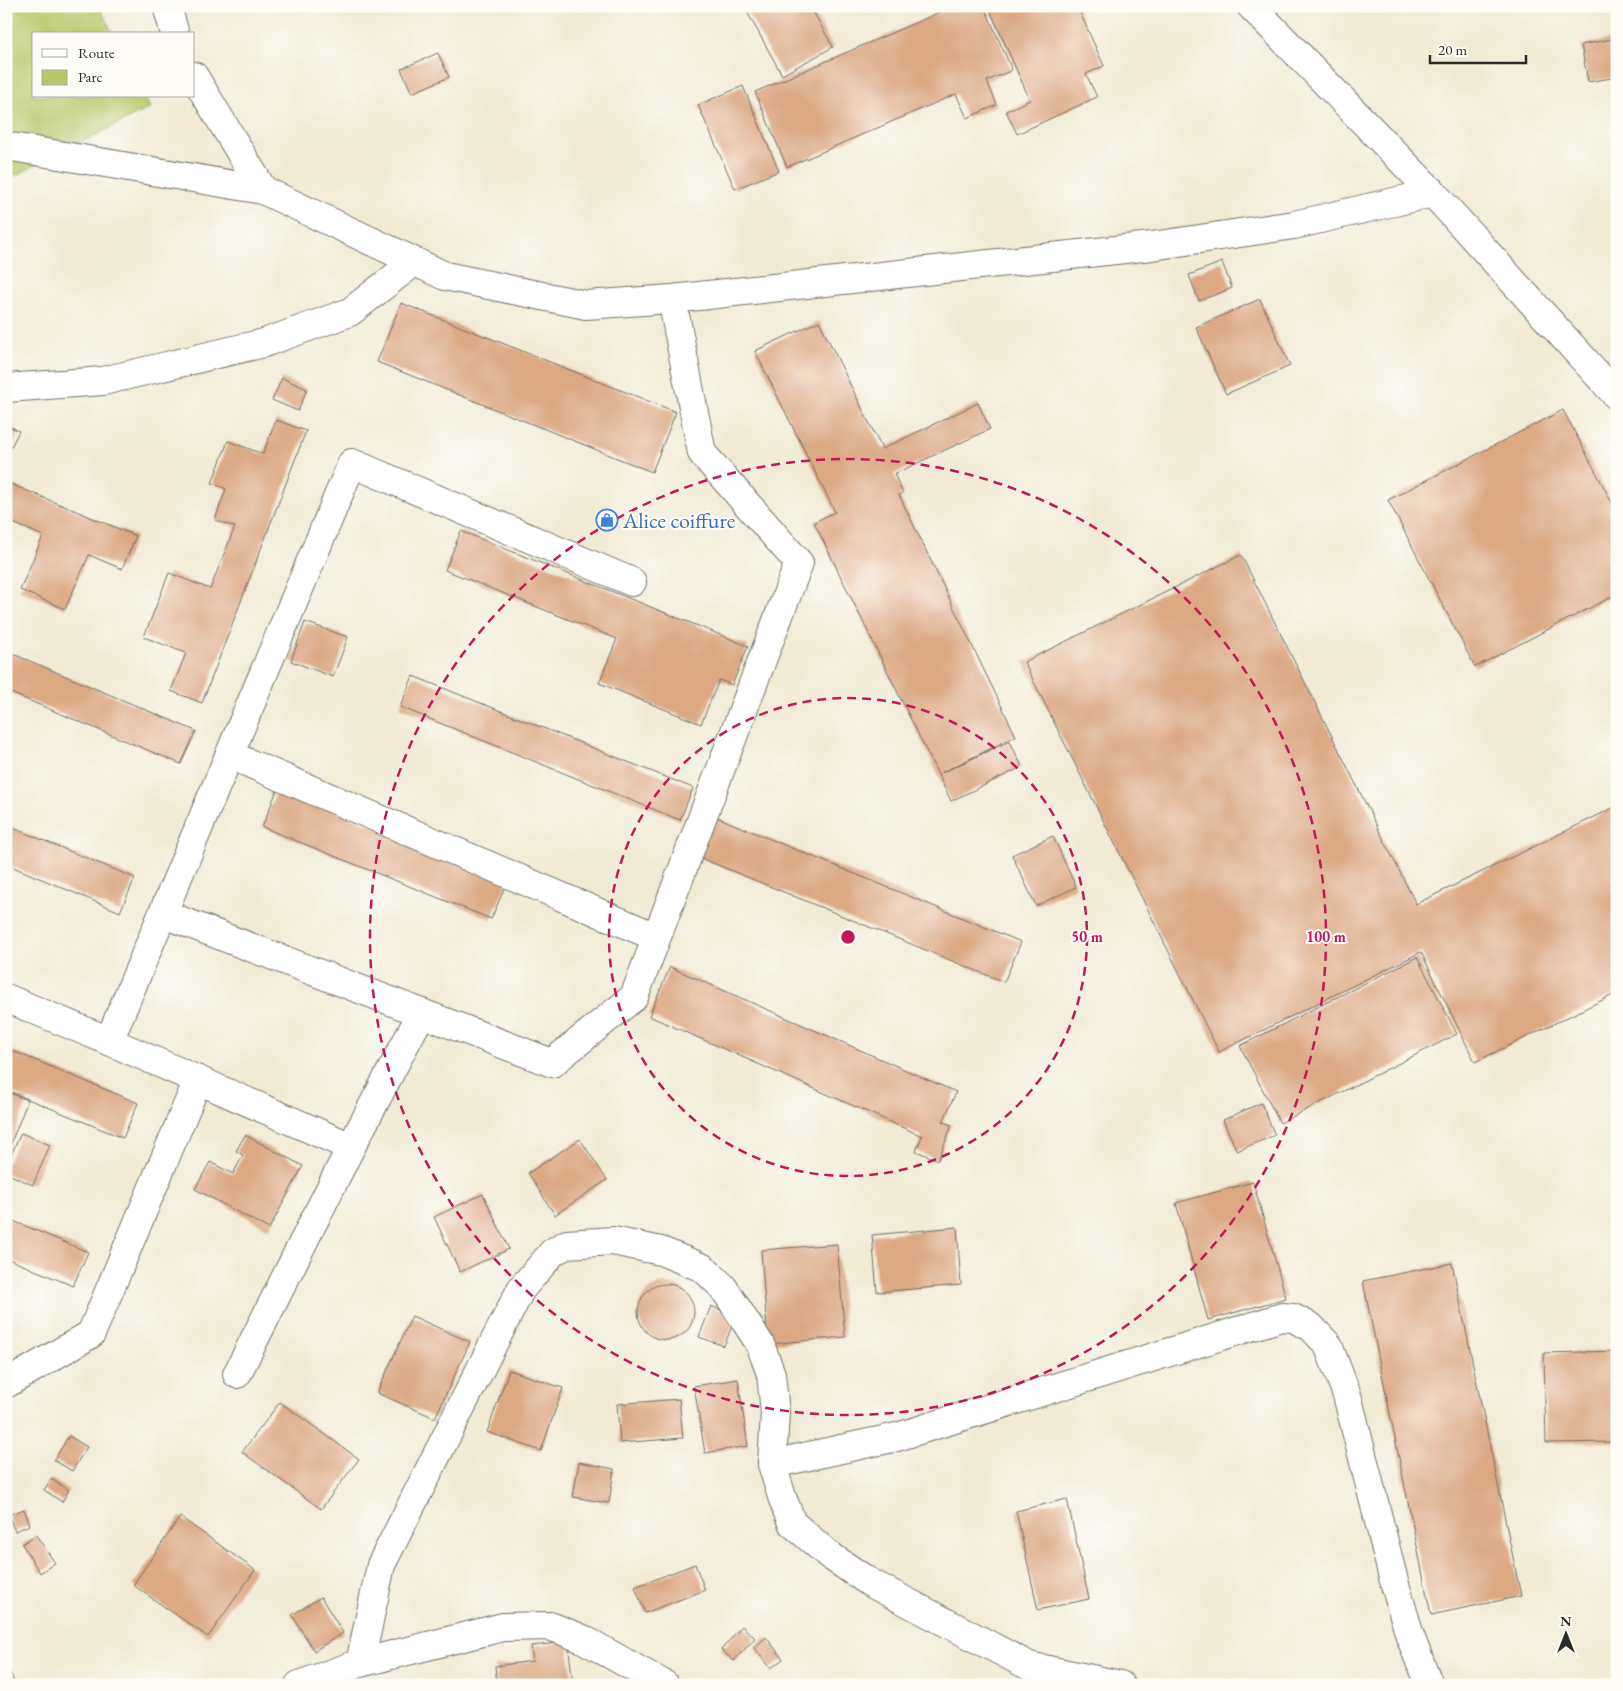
<svg xmlns="http://www.w3.org/2000/svg" width="1623" height="1691" viewBox="0 0 1623 1691" font-family="'EB Garamond',serif">
<rect width="100%" height="100%" fill="#fdfcf7"/>
<filter id="ink" filterUnits="userSpaceOnUse"><feTurbulence type="fractalNoise" baseFrequency=".02" numOctaves="2"/><feDisplacementMap in="SourceGraphic" scale="10" xChannelSelector="R" yChannelSelector="G"/><feConvolveMatrix kernelMatrix="1 2 1 2 8 2 1 2 1" color-interpolation-filters="sRGB"/></filter>
<filter id="wash" filterUnits="userSpaceOnUse"><feTurbulence type="fractalNoise" baseFrequency=".0096" numOctaves="4" result="noise"/><feDisplacementMap in="SourceGraphic" scale="20" xChannelSelector="R" yChannelSelector="G"/><feGaussianBlur stdDeviation="1.12" result="paint"/><feColorMatrix in="noise" values="0 0 0 0 0 0 0 0 0 0 0 0 0 0 0 0 0 1.4 0 .05"/><feComposite in="paint" operator="in"/></filter>
<g filter="url(#wash)">
<rect width="100%" height="100%" fill="#f1ebd5"/>
<polygon fill="#b7c86b" stroke="#717a4b" points="6,6 99,6 113,34 34,34 34,96 144,96 150,108 6,180"/>
<g id="blocks">
<g fill="#dca983">
<polygon points="749,6 810,6 833,47 782,75 745,8"/>
<polygon points="954,6 984,6 1012,70 987,81 997,105 967,118 956,94 787,167 755,92"/>
<polygon points="988,6 1077,6 1104,66 1086,74 1097,97 1017,134 1006,111 1030,100"/>
<polygon points="1617,38 1617,77 1588,82 1581,45"/>
<polygon points="438,53 449,77 412,93 401,69"/>
<polygon points="743,86 779,171 735,189 698,105"/>
<polygon points="1222,262 1232,288 1199,301 1189,275"/>
<polygon points="1260,299 1290,366 1226,394 1196,327"/>
<polygon points="401,303 676,412 652,472 377,362"/>
<polygon points="819,321 882,449 978,403 990,429 894,474 903,493 899,495 1016,736 941,773 1010,741 1022,767 951,801 814,522 835,512 755,351"/>
<polygon points="282,378 307,389 298,411 272,400"/>
<polygon points="1563,410 1617,512 1617,594 1475,667 1388,500"/>
<polygon points="276,420 306,431 202,703 171,691 186,653 144,637 169,573 210,589 235,527 215,520 226,489 212,483 228,441 263,454"/>
<polygon points="6,425 19,431 6,457"/>
<polygon points="6,482 136,536 122,569 89,555 65,609 20,590 43,536 6,520"/>
<polygon points="461,531 748,646 732,685 719,680 701,724 599,683 617,639 445,570"/>
<polygon points="1241,555 1416,904 1617,806 1617,993 1475,1062 1421,952 1219,1052 1024,662"/>
<polygon points="305,622 348,637 333,677 291,661"/>
<polygon points="6,651 196,731 181,764 6,691"/>
<polygon points="413,676 693,788 680,820 400,707"/>
<polygon points="278,788 508,880 491,919 262,827"/>
<polygon points="714,816 1021,942 1004,982 698,857"/>
<polygon points="6,825 135,878 120,912 6,864"/>
<polygon points="1053,836 1076,887 1036,906 1012,855"/>
<polygon points="1417,957 1457,1034 1280,1123 1240,1046"/>
<polygon points="670,967 956,1092 943,1122 952,1125 938,1160 916,1151 922,1136 649,1016"/>
<polygon points="6,1048 138,1103 123,1138 6,1090"/>
<polygon points="6,1092 28,1100 6,1155"/>
<polygon points="1261,1103 1275,1135 1237,1151 1223,1120"/>
<polygon points="21,1133 50,1145 33,1185 6,1173 6,1166"/>
<polygon points="245,1135 303,1166 269,1229 195,1189 210,1162 233,1174 243,1155 236,1151"/>
<polygon points="580,1139 607,1180 555,1215 528,1173"/>
<polygon points="1253,1182 1286,1298 1208,1320 1176,1203"/>
<polygon points="483,1194 509,1249 460,1272 434,1217"/>
<polygon points="6,1218 88,1252 73,1286 6,1258"/>
<polygon points="957,1227 961,1285 877,1292 872,1235"/>
<polygon points="837,1244 845,1337 768,1344 761,1250"/>
<polygon points="1452,1263 1521,1596 1431,1615 1363,1281"/>
<circle cx="666" cy="1312" r="28"/>
<polygon points="711,1306 736,1316 724,1346 699,1337"/>
<polygon points="412,1316 470,1342 435,1418 377,1393"/>
<polygon points="1617,1351 1617,1442 1546,1443 1544,1353"/>
<polygon points="509,1370 563,1388 541,1451 487,1432"/>
<polygon points="738,1379 748,1446 705,1453 694,1386"/>
<polygon points="679,1399 683,1438 620,1443 617,1404"/>
<polygon points="280,1402 359,1459 321,1509 242,1452"/>
<polygon points="69,1436 87,1447 72,1471 54,1460"/>
<polygon points="579,1462 614,1469 609,1503 573,1497"/>
<polygon points="51,1479 69,1490 62,1502 44,1490"/>
<polygon points="1067,1499 1089,1599 1038,1610 1016,1511"/>
<polygon points="24,1509 30,1525 15,1531 8,1515"/>
<polygon points="180,1517 255,1570 208,1637 133,1585"/>
<polygon points="36,1535 55,1563 40,1573 22,1544"/>
<polygon points="695,1564 705,1590 645,1613 635,1587"/>
<polygon points="321,1597 343,1633 314,1651 292,1615"/>
<polygon points="742,1626 755,1638 734,1661 721,1650"/>
<polygon points="766,1637 783,1659 771,1668 754,1648"/>
<polygon points="568,1642 573,1685 497,1685 495,1666 533,1661 531,1646"/>
<polygon points="6,1661 15,1685 6,1685"/>
</g>
</g>
</g>
<g filter="url(#ink)">
<use href="#blocks" fill-opacity="0" stroke="#706e66" stroke-width="1"/>
<g fill="none" stroke-linecap="round" stroke-linejoin="round">
<g stroke="#706e66" stroke-width="30">
<g id="minor">
<polyline points="167,6 175,34"/>
<polyline points="1251,6 1433,193 1617,396"/>
<polyline points="194,76 263,190 445,276 586,305 672,299 1152,246 1294,225 1433,193"/>
<polyline points="6,146 263,190"/>
<polyline points="6,388 103,381 264,343 350,312 414,262"/>
<polyline points="230,755 656,937"/>
<polyline points="164,914 552,1063 634,997 799,563 702,453 672,299"/>
<polyline points="6,998 109,1041 351,1147"/>
<polyline points="109,1041 352,463 632,582"/>
<polyline points="237,1374 351,1147 421,1014"/>
<polyline points="6,1384 91,1334 198,1080"/>
<polyline points="772,1464 897,1437 1282,1317 1293,1318 1311,1327 1328,1345 1347,1395 1394,1581 1410,1636 1429,1685"/>
<polyline points="360,1663 381,1565 521,1289 553,1252 567,1244 613,1241 661,1251 703,1268 723,1287 760,1344 771,1374 775,1413 772,1464 782,1497 792,1523 829,1555 869,1582 1029,1666 1120,1685"/>
<polyline points="299,1685 360,1663 503,1627 550,1626 583,1639 665,1685"/>
</g>
</g>
<use href="#minor" stroke="#fff" stroke-width="28"/>
</g>
</g>
<g fill="none" stroke="#c2185b" stroke-width="2.5" stroke-dasharray="9 6">
<circle cx="848" cy="937" r="239"/>
<circle cx="848" cy="937" r="478"/>
</g>
<defs>
<g id="shop-ring" transform="scale(1.125)"><circle r="9.5" fill="#fdfcf7" stroke="#3f7fe0" stroke-width="1.5"/><path d="M-5-2.5h2.3a2.7 3.5 0 0 1 5.4 0H5L5.5 6h-11ZM-1.5-2.5h3a1.5 2.3 0 0 0-3 0Z" fill="#3f7fe0"/></g>
</defs>
<g fill-rule="evenodd">
<use href="#shop-ring" x="607" y="520"/>
</g>
<g text-anchor="middle" stroke-width="4" stroke-linejoin="round" paint-order="stroke">
<g font-size="22" fill="#366cbe" stroke="#fdfcf7" text-anchor="start">
<text x="623" y="528">Alice coiffure</text>
</g>
</g>
<circle cx="848" cy="937" r="8" fill="#c2185b" stroke="#fdfcf7" stroke-width="2.5"/>
<g font-size="15" text-anchor="middle" font-weight="bold" fill="#c2185b" stroke="#fdfcf7" stroke-width="4" stroke-linejoin="round" paint-order="stroke">
<text x="1087" y="942">50 m</text>
<text x="1326" y="942">100 m</text>
</g>
<rect width="1623" height="1691" fill="none" stroke="#fdfcf7" stroke-width="25"/>
<rect x="32" y="32" width="162" height="65" fill="#fdfcf7" stroke="#a9a8a5"/>
<rect x="42" y="49" width="25" height="8" fill="#ffffff" stroke="#a9a8a5"/>
<text x="78" y="58" font-size="15" fill="#2b2b2b">Route</text>
<rect x="42" y="70" width="25" height="15" fill="#b7c86b" stroke="#a9a8a5"/>
<text x="78" y="82" font-size="15" fill="#2b2b2b">Parc</text>
<g transform="translate(1566 1634)" stroke="#fdfcf7" stroke-width="4" paint-order="stroke">
<path d="M0-4L9 19L0 12L-9 19Z" fill="#2b2b2b"/>
<text y="-8" font-size="14" font-weight="bold" text-anchor="middle" fill="#2b2b2b">N</text>
</g>
<path d="M1430 55v8h96v-8" fill="none" stroke="#2b2b2b" stroke-width="2.5"/>
<text x="1438" y="55" font-size="15" fill="#2b2b2b" stroke="#fdfcf7" stroke-width="4" paint-order="stroke">20 m</text>
</svg>
